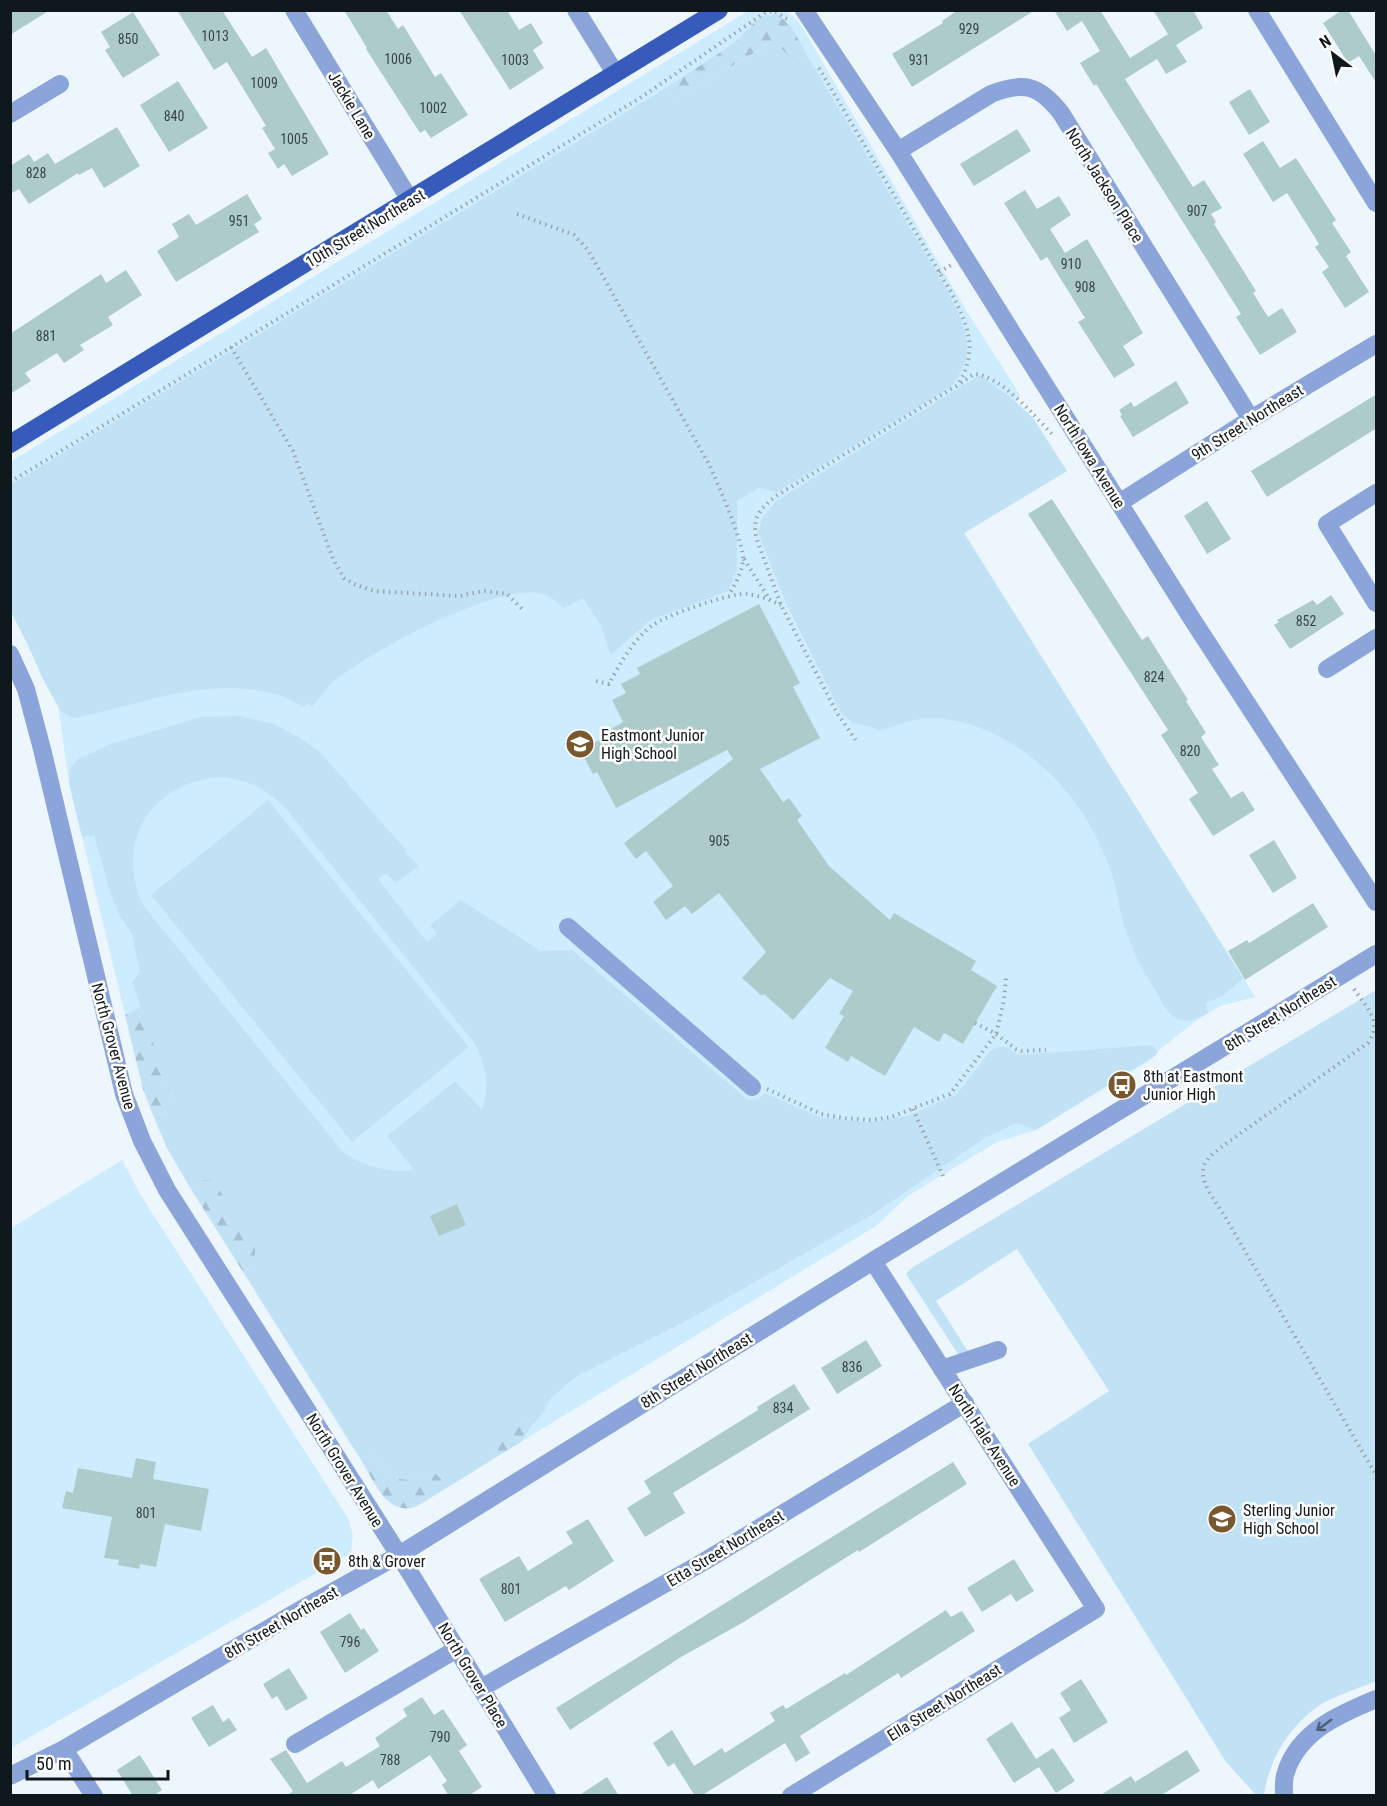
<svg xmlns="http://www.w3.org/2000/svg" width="1387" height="1806" viewBox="0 0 1387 1806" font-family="'Roboto Condensed',sans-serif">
<defs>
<pattern id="forest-firs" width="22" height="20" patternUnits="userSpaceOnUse" patternTransform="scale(1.5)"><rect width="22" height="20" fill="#c1e2f5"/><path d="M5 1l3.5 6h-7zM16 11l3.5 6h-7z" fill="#a5c1d1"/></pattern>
</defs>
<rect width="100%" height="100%" fill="#edf6fc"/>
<g fill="#cdedff">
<polygon points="748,11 785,11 795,18 804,30 966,310 1020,395 1015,401 1033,418 1067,471 964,533 1255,997 1220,1006 1197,1020 1158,1051 1152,1059 1036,1130 997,1142 942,1175 908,1196 876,1226 415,1506 397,1507 385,1499 191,1189 167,1148 143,1089 69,783 58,706 43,679 27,642 11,612 10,462"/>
<polygon points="122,1160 140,1194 349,1520 353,1536 351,1553 11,1748 11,1228"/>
</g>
<g fill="#c1e2f5" fill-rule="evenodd">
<path d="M775,41L797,63L808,57L949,293C966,330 979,352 950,388L777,492L759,488L737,501V570L728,591L649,621L611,655L601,626L583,598L564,608C556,601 548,594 537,593C490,587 374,650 337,679C327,687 320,697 312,707L308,703L304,707C294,702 284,696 274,694C204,676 142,705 74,718L62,712L58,706L43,679L27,643L11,612L10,485L666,88L674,100Z"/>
<path d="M980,375L1015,401L1033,418L1067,471L964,533L1243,978L1223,996L1206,1003L1208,1013C1197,1020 1182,1025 1171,1015C1165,1009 1160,999 1156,991C1142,970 1132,950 1124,926C1119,910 1118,893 1113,877C1110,866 1104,854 1099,843C1071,781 1007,723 936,718C916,717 898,725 879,731L868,726L852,723L840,711L786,603L758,533L762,518L776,501Z"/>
<path d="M239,716L274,724L300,738L320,752L406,850L405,852L419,866L396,883L386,873L378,879L427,942L437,934L430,925L461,900L541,951L572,950L748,1100L758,1099L765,1093L819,1117L869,1122L908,1116L957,1094L989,1052L998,1047H1007L1018,1055L1152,1045L1158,1051L1156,1055L1036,1130L1017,1123L985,1138L870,1216L692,1318L577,1376L551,1398L543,1413L533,1424L522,1421L489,1451L493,1459L450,1486L433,1472C401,1488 391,1478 370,1453L361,1459L244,1273L249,1268L203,1180L191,1189L167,1148L153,1115L164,1114L173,1103L132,982L140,972L132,934L120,916L111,896L94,835L82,837L69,783L70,768L78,759L111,744L201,717ZM221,777C248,780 267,789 286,809L476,1045C486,1067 490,1087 482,1110L455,1081L387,1136L414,1170C388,1173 366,1167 343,1152L143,905C114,841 151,782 221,777Z"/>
<polygon points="268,800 469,1047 352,1142 151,895"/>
<path d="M1376,990V1681C1360,1688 1331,1697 1317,1707C1288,1728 1269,1760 1264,1795H1256L1226,1762L1028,1444L1109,1391L1017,1249L936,1301L969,1353L960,1357L906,1274L913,1267Z"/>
</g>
<g fill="url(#forest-firs)">
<polygon points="778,14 792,28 808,57 797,64 774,41 674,100 666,88 733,44 761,16"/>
<path d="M141,1007L173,1103C169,1113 163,1114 153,1115L143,1089L125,1015Z"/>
<polygon points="203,1180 213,1180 255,1247 255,1259 244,1273 191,1189"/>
<polygon points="522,1421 533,1424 521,1442 493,1459 489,1451 490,1444"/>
<path d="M370,1453C391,1478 401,1488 433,1472L450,1486C439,1492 428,1500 417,1506C388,1519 372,1478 361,1459Z"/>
</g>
<g fill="#aecbcc">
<polygon points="10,10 50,10 10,35"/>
<polygon points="177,10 222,10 252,57 266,48 329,154 292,176 284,164 278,169 268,153 275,149 262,128 266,126 227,62 214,70"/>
<polygon points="344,10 386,10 398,29 403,25 435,77 441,73 468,115 431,138 425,130 420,133 366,49 367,48"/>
<polygon points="459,10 507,10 519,30 531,23 543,43 533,50 544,68 510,90"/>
<polygon points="958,10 1035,10 912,87 892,54 943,23 942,21"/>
<polygon points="1054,10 1100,10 1130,58 1168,34 1153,10 1193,10 1203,28 1176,45 1187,62 1166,74 1157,59 1125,79 1193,187 1204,180 1222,208 1211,214 1216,222 1214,224 1256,291 1253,293 1268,317 1282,308 1297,332 1260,355 1236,317 1241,314 1096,84 1094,86 1080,63 1100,51 1082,21 1067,31"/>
<polygon points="1342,10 1348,10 1377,57 1377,84 1359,56 1348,63 1323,23"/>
<polygon points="133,12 160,55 123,78 105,50 110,47 101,32"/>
<polygon points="178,81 208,128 169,152 140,105"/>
<polygon points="1250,89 1270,122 1249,135 1229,102"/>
<polygon points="117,127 140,166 104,188 92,168 79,175 78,173 29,204 19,189 10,194 10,166 29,154 34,162 48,153 55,164"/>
<polygon points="1017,129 1031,151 974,186 960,164"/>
<polygon points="1263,141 1280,168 1296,158 1336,220 1332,223 1351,252 1346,256 1369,292 1345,308 1322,272 1329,267 1315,247 1319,244 1287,193 1273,202 1243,154"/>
<polygon points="1025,190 1037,209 1059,196 1071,215 1050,229 1065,253 1087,239 1143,333 1123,346 1135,365 1114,378 1078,322 1085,318 1047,257 1041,261 1004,203"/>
<polygon points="247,194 262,219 254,224 259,232 176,282 157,251 179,237 172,224 189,214 196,225"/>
<polygon points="126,270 142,295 108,317 113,325 80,345 84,350 64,363 57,353 25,373 31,381 10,394 10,334 101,274 106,283"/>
<polygon points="1176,381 1189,403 1133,437 1120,416 1122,415 1119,410 1131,402 1134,407"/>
<polygon points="1377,394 1377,428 1267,497 1251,471"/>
<polygon points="1052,499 1142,640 1148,636 1188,700 1186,701 1206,733 1201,737 1219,765 1212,769 1231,798 1243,791 1255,810 1213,836 1189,799 1198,793 1161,735 1168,730 1028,514"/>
<polygon points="1207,501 1231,539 1207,554 1184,516"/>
<polygon points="1331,595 1344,614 1290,649 1274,625 1279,622 1277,620 1313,600 1317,605"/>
<polygon points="759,604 800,683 793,687 820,738 760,769 783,802 789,798 802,816 797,820 829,866 890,920 894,913 976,961 971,970 997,986 963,1044 944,1033 939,1042 914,1027 885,1076 851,1056 848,1062 825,1048 844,1016 839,1014 853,991 830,978 793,1020 764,994 762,996 742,978 766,952 719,893 692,914 685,906 666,920 653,902 673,886 646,851 636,859 624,843 733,759 727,750 616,808 597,772 593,774 580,750 613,733 611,729 623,722 612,700 626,693 621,684 640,674 637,668"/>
<polygon points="1274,840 1297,878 1273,893 1249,855"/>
<polygon points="1313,903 1328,927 1245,980 1228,951 1247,940 1249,943"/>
<polygon points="457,1204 466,1225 439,1236 430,1216"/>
<polygon points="866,1340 882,1366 837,1394 821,1368"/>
<polygon points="794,1384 810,1409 673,1493 685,1513 645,1537 627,1508 651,1493 644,1481 758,1410 757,1407"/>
<polygon points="136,1458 156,1462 153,1479 209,1489 201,1531 165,1524 156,1567 140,1564 139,1569 118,1565 119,1560 104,1558 112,1517 62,1508 66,1491 73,1493 78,1468 132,1478"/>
<polygon points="953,1462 967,1484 859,1552 858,1550 742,1623 681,1657 570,1730 556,1708"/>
<polygon points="588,1519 614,1561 569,1590 566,1586 505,1622 479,1579 519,1556 528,1571 573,1543 566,1532"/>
<polygon points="1014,1559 1034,1591 1016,1602 1011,1594 982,1612 967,1588"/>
<polygon points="946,1610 951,1617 962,1611 975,1631 901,1678 898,1673 800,1736 810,1753 796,1762 785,1743 701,1796 695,1796 674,1763 668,1767 653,1743 672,1730 694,1766 722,1748 725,1753 775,1721 770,1713 783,1705 786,1709 845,1673 846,1675"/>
<polygon points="350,1613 361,1630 364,1628 379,1651 345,1673 320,1632"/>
<polygon points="289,1668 308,1698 286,1711 277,1696 272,1699 263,1684"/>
<polygon points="1081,1679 1108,1722 1074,1743 1059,1718 1071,1710 1060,1693"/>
<polygon points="422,1697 434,1715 443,1709 467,1745 459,1751 482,1787 468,1796 449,1796 442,1785 447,1781 430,1755 378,1789 373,1780 348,1796 286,1796 293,1791 270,1759 286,1750 307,1783 342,1761 346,1767 380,1746 375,1738 407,1716 403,1709"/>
<polygon points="213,1705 223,1722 229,1718 237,1730 209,1747 191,1718"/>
<polygon points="1012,1722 1036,1759 1053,1748 1075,1781 1056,1793 1039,1767 1014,1783 986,1739"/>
<polygon points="1187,1750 1200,1771 1160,1796 1099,1796 1131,1776 1135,1782"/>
<polygon points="140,1755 162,1790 153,1796 133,1796 117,1770"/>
<polygon points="607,1777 619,1796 578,1796"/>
</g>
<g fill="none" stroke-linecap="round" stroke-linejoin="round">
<g stroke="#9ca5aa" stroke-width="4" stroke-dasharray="1.5 4.5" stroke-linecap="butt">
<path d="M819,68L951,292C968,326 979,349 958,385L776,496C760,509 751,518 757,540L781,605L837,713L857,742"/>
<path d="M517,214L574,235L588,250L710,466C717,482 745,546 743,560C742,573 735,584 729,595"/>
<polyline points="939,272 951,265"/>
<polyline points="231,347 293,451 333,559 344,578 354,584 374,591 459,596 484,591 507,594 524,611"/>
<path d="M961,383L974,374C1002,376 1033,415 1053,435"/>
<polyline points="10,482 640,98 766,12 774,11 787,19"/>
<polyline points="744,559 770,600"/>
<path d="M596,681L609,684C619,665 635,637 653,625C667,615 729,593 746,594C758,595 771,600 781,605"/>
<path d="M1354,989C1367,1008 1383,1022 1368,1043L1224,1145C1218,1150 1210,1155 1206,1162C1195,1177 1216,1202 1224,1215L1376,1475"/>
<polyline points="975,1023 996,1034 1016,1049 1022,1051 1046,1050"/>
<polyline points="767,1089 821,1114 843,1118 872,1120 891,1117 950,1094 996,1034 1004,1000 1006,978"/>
<polyline points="913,1109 944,1178"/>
</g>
<g stroke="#8ba4d9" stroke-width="18">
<polyline points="294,10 410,200"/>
<polyline points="576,10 615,73"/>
<polyline points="804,10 898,151 1192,619 1376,902"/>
<polyline points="1257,10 1376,203"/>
<polyline points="10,114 60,84"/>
<path d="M898,151L991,94C1024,81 1039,85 1061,113L1251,419"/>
<polyline points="1376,493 1327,524 1376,603"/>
<polyline points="1119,503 1251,419 1376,344"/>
<polyline points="10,654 26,689 42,749 124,1094 142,1141 167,1190 399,1555 547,1796"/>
<polyline points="1327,669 1376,638"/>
<polyline points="568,927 752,1087"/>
<polyline points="942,1369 998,1350"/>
<polyline points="481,1688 705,1561 965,1403"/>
<polyline points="295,1744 457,1649"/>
<polyline points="64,1749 94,1796"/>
<polyline points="10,1776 64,1749 307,1606 399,1555 873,1261 1376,954"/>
<polyline points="791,1796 1096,1609 873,1261"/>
<path d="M1284,1796C1284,1788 1283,1779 1286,1772C1299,1731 1340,1714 1376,1699"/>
</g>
<polyline stroke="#375bbb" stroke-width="18" points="10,444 719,10"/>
</g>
<defs><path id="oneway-shaft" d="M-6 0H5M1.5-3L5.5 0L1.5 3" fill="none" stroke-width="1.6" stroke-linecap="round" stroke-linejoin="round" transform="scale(1.5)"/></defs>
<use stroke="#4d5e7a" href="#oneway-shaft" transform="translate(1324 1725) rotate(144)"/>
<defs>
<g id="school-disc" transform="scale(1.5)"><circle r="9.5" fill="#79572f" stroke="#fff"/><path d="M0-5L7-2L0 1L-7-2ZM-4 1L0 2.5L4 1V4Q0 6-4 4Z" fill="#fff"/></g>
<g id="bus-disc" transform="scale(1.5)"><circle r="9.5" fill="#79572f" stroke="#fff"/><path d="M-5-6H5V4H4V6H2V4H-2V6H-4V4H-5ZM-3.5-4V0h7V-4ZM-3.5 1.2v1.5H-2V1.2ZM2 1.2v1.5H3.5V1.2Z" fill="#fff"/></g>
</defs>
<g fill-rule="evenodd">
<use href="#school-disc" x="580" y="744"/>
<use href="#bus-disc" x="1122" y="1085"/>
<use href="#school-disc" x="1222" y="1519"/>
<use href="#bus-disc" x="327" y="1561"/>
</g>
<g text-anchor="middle" stroke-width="5" stroke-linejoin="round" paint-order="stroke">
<g font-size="14" fill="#374548">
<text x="969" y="34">929</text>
<text x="215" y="41">1013</text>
<text x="128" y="44">850</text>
<text x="398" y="64">1006</text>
<text x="515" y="65">1003</text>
<text x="919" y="65">931</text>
<text x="264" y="88">1009</text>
<text x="433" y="113">1002</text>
<text x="174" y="121">840</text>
<text x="294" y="144">1005</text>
<text x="36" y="178">828</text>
<text x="1197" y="216">907</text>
<text x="239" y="226">951</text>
<text x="1071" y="269">910</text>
<text x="1085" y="292">908</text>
<text x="46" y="341">881</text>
<text x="1306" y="626">852</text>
<text x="1154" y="682">824</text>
<text x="1190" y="756">820</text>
<text x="719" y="846">905</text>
<text x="852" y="1372">836</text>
<text x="783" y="1413">834</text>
<text x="146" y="1518">801</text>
<text x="511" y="1594">801</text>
<text x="350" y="1647">796</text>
<text x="440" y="1742">790</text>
<text x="390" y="1765">788</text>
</g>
<g font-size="16" fill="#0f181c" stroke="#fff">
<text transform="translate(352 105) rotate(59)" y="6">Jackie Lane</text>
<text transform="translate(1105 185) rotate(58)" y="6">North Jackson Place</text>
<text transform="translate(365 228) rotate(-31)" y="6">10th Street Northeast</text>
<text transform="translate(1247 422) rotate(-32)" y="6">9th Street Northeast</text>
<text transform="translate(1090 456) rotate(58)" y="6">North Iowa Avenue</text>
<text transform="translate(1280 1013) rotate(-32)" y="6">8th Street Northeast</text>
<text transform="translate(114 1046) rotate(75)" y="6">North Grover Avenue</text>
<text transform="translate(696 1370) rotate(-32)" y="6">8th Street Northeast</text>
<text transform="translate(985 1435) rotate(57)" y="6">North Hale Avenue</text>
<text transform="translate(345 1470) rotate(58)" y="6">North Grover Avenue</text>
<text transform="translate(725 1548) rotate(-31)" y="6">Etta Street Northeast</text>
<text transform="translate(281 1622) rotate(-30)" y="6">8th Street Northeast</text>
<text transform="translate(473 1675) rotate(59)" y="6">North Grover Place</text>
<text transform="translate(944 1702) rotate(-32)" y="6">Ella Street Northeast</text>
</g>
<g font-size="16" fill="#0f181c" stroke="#fff" text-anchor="start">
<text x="601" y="741">Eastmont Junior<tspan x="601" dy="18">High School</tspan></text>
<text x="1143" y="1082">8th at Eastmont<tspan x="1143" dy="18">Junior High</tspan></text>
<text x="1243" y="1516">Sterling Junior<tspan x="1243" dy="18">High School</tspan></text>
<text x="348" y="1567">8th &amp; Grover</text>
</g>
</g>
<rect width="1387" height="1806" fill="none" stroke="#0f181c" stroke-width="24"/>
<g transform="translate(1333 54) rotate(328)" stroke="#ffffff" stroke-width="4.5" paint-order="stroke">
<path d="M0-4.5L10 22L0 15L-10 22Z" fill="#0f181c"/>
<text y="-9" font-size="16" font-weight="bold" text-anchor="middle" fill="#0f181c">N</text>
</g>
<path d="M27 1770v9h141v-9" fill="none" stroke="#0f181c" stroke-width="3"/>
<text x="36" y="1770" font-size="18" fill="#0f181c" stroke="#ffffff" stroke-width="4.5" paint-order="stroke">50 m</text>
</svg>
